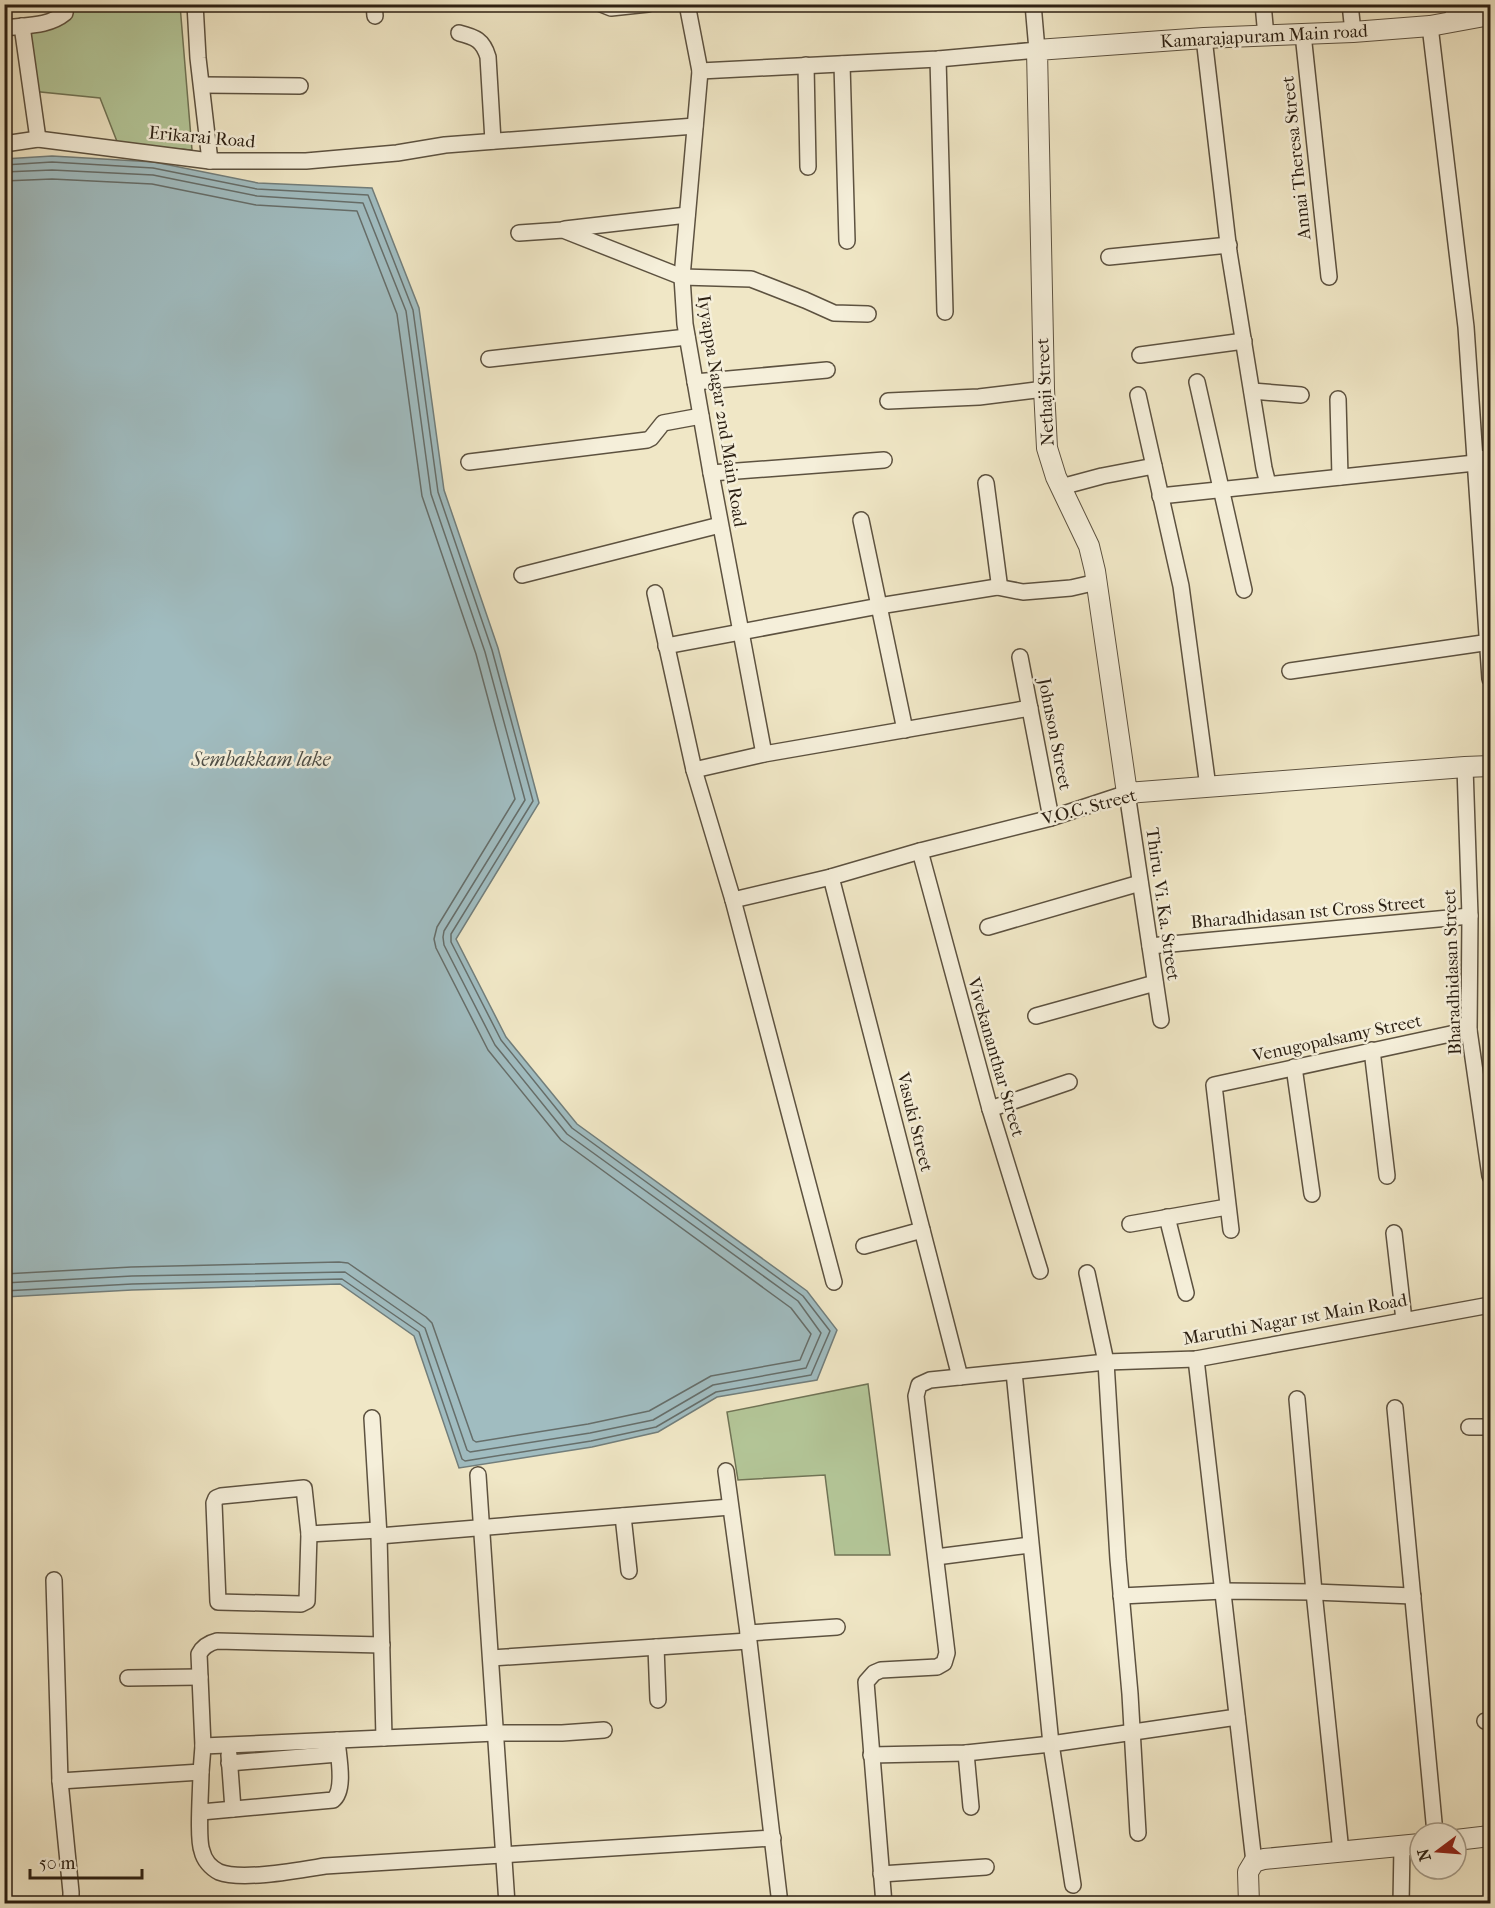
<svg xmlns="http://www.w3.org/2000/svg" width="1495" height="1908" viewBox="0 0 1495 1908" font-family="'IM FELL French Canon',serif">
<rect width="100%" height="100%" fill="#f0e7c6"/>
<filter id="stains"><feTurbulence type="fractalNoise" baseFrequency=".00333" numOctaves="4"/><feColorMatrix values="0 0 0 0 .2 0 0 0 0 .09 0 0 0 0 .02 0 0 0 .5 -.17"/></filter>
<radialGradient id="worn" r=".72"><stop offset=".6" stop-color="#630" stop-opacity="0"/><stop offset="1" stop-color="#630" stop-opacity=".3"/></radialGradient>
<g fill="#b4c799" stroke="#707456" stroke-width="1.5">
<polygon points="66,5 180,5 192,150 118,144 100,98 31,91 22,26 58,19"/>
<polygon points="868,1384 890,1555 835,1555 825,1475 738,1480 727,1412"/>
</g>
<polygon fill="#a0bcc0" stroke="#727e7b" stroke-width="1.5" points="52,156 154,162 258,183 372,188 419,308 444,490 498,648 539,803 456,939 506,1037 577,1124 807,1291 837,1330 817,1380 717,1397 658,1432 592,1447 459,1468 414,1336 340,1284 132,1290 5,1297 4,159"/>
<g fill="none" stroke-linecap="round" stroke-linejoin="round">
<g stroke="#666e6a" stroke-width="1.5">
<polyline points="4,165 52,162 153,168 257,189 368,195 413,310 438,492 492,650 533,801 451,934 451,942 501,1040 572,1128 803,1296 830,1331 811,1375 716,1392 656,1427 591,1441 465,1461 462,1459 419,1332 342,1279 132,1284 4,1291"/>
<polyline points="4,172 52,170 153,175 257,196 363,203 406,311 431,494 485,652 525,800 444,931 443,937 444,945 495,1045 567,1134 798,1301 821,1333 806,1368 713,1385 653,1420 590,1433 470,1452 467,1450 425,1328 345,1272 132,1276 4,1283"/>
<polyline points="4,181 52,179 152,184 256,205 357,211 397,314 422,496 476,654 515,799 437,927 434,939 436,948 488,1050 561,1140 791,1308 811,1334 800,1360 711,1376 649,1411 588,1424 476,1442 473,1440 432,1323 426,1317 348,1263 339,1262 131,1267 4,1274"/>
</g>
<g stroke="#5d5240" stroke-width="18">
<g id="minor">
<polyline points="195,4 198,58 210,161"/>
<polyline points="374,4 375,16"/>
<polyline points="601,4 611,8 648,4"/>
<polyline points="687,4 700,71 682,277 685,324 711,473 764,754"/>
<polyline points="1263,4 1266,36"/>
<polyline points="1350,4 1353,32"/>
<polyline points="1452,4 1455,21"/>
<polyline points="22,26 38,139"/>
<polyline points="1430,26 1466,327 1490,679"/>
<path d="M4,28C25,25 48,27 65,13L66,4"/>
<path d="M459,33C475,37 483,40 488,57L493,141"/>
<polyline points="1303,34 1329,277"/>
<polyline points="1204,38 1229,252 1264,468 1268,484"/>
<polyline points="938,59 945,312"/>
<polyline points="842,64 847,241"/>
<polyline points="806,65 808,167"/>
<polyline points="700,71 938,59 1037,50 1033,4"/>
<polyline points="202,85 300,86"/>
<polyline points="4,144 38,139 210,161 306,161 397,153 445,145 695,126"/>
<polyline points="565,229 687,215"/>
<polyline points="519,233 563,230 682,277 751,279 805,300 834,313 868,314"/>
<polyline points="1109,257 1229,245"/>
<polyline points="1140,355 1244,341"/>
<polyline points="489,359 687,337"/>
<polyline points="695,382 827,370"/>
<polyline points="1197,382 1244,590"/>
<polyline points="1252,391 1301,395"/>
<polyline points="1138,395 1181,586 1208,787"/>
<polyline points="1338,399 1340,477"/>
<polyline points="888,401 979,397 1044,389"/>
<polyline points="1475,459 1490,458"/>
<polyline points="469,462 647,440 651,438 663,423 701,416"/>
<polyline points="711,473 884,460"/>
<polyline points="986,483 999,582 997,587"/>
<polyline points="1061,487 1102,476 1154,466"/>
<polyline points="1160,496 1475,463"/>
<polyline points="861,520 905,730"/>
<polyline points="522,575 720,525"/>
<polyline points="655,593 694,770 733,900 834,1282"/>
<polyline points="666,646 879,606 997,587 1023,592 1071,588 1097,582"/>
<polyline points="1020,657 1051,818"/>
<polyline points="1290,671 1490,642"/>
<polyline points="1465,767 1470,916 1469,1030 1490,1176"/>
<polyline points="694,770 764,754 1030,708"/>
<polyline points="920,851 990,1109 1040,1271"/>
<polyline points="831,877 960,1377"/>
<polyline points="733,900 831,877 920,851 1051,818 1127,793 1161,1020"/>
<polyline points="988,927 1140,883"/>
<polyline points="1150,946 1470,916"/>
<polyline points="1036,1016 1155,983"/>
<polyline points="1372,1050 1387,1176"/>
<polyline points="1294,1067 1312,1194"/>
<polyline points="990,1109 1069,1082"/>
<polyline points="1167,1217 1186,1293"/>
<polyline points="1130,1224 1227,1207"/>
<polyline points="1231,1230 1214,1085 1469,1030"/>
<polyline points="1394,1233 1404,1320"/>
<polyline points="864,1246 922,1230"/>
<polyline points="1087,1273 1106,1362 1118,1559 1130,1694 1138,1833"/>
<polyline points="1196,1359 1254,1862"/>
<polyline points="1014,1372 1051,1744 1073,1885"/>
<polyline points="1297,1399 1314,1592 1341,1852"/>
<polyline points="1395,1408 1435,1833"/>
<polyline points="372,1418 379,1536 384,1738"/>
<polyline points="1469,1427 1490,1427"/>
<polyline points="726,1471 748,1633 780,1904"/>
<polyline points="478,1475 507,1904"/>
<polygon points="304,1488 309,1534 307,1601 301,1604 218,1602 214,1503 216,1498 221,1496"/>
<polyline points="623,1516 629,1571"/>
<polyline points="309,1534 378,1530"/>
<polyline points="379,1536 730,1507"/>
<polyline points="936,1557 1030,1545"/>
<polyline points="54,1580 60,1781 71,1892 71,1899 67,1904"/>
<polyline points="1121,1596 1223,1591 1314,1592 1413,1596"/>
<polyline points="748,1633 837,1627"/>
<polyline points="656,1647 658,1700"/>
<polyline points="491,1658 748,1641"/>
<polyline points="128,1678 200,1677"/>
<polyline points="1485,1721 1490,1720"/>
<path d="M203,1746L199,1654C203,1646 209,1643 217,1641L382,1645"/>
<polyline points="966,1753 971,1807"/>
<polyline points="229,1755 233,1809"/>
<polyline points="871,1755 966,1753 1051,1744 1237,1717"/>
<polyline points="229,1763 338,1754"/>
<path d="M201,1772C201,1789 197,1838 202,1851C204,1860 211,1868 219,1872C242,1881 300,1870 325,1866L773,1838"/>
<polyline points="60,1781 201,1772 203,1746 496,1733 562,1733 604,1730"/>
<path d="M201,1812L333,1800C346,1790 338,1755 337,1740"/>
<polyline points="881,1874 986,1867"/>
<polyline points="884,1904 866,1682 874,1673 881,1670 937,1667 944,1663 947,1653 916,1396 919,1385 930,1380 1106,1362 1196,1359 1490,1305"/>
<polyline points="1401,1904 1402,1846"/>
</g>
</g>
<g stroke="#5d5240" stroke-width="22">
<g id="tertiary">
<polyline points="1490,15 1430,26 1353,32 1204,38 1037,50 1044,389 1047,448 1056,477 1089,546 1095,571 1127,793 1465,767 1490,766"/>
<polyline points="1456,1840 1490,1836"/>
<polyline points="1249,1904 1248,1872 1254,1862 1264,1859 1420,1844"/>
</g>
</g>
<use href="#minor" stroke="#f5efda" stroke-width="15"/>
<use href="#tertiary" stroke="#f5efda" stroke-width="20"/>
</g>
<g text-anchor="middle" stroke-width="5" stroke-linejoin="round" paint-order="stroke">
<g font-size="18" fill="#2c2013" stroke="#f5efda">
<text transform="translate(1264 36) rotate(-3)" y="6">Kamarajapuram Main road</text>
<text transform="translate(202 137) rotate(5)" y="6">Erikarai Road</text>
<text transform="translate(1296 158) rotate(-96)" y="6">Annai Theresa Street</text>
<text transform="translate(1045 392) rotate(-93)" y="6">Nethaji Street</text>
<text transform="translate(722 411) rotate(81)" y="6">Iyyappa Nagar 2nd Main Road</text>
<text transform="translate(1055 734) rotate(79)" y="6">Johnson Street</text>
<text transform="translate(1089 807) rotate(-15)" y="6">V.O.C. Street</text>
<text transform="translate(1163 904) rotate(82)" y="6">Thiru. Vi. Ka. Street</text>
<text transform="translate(1308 912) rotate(-5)" y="6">Bharadhidasan 1st Cross Street</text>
<text transform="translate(1452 972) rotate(-92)" y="6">Bharadhidasan Street</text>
<text transform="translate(1337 1038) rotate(-12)" y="6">Venugopalsamy Street</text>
<text transform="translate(996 1057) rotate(74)" y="6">Vivekananthar Street</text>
<text transform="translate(915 1122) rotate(76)" y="6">Vasuki Street</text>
<text transform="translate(1295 1319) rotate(-10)" y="6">Maruthi Nagar 1st Main Road</text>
</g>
<g font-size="20" font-style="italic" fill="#4f4f47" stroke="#f5efda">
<text x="261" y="766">Sembakkam lake</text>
</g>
</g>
<rect width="1495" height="1908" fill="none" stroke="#f0e7c6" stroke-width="24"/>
<rect x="6" y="6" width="1483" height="1896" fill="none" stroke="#2c2013" stroke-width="3"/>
<rect x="12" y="12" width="1471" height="1884" fill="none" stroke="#2c2013" stroke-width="1.5"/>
<g transform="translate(1438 1851) rotate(254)"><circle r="28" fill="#f5efda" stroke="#a59c8a" stroke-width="1.5"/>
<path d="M0-4.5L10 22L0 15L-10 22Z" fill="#8f2418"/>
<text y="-9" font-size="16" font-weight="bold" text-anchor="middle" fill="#2c2013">N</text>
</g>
<path d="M30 1869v9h112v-9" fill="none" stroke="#2c2013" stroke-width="3"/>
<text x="39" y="1869" font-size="18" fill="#2c2013" stroke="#f5efda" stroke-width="4.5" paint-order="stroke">50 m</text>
<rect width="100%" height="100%" filter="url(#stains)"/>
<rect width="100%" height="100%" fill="url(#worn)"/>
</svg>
